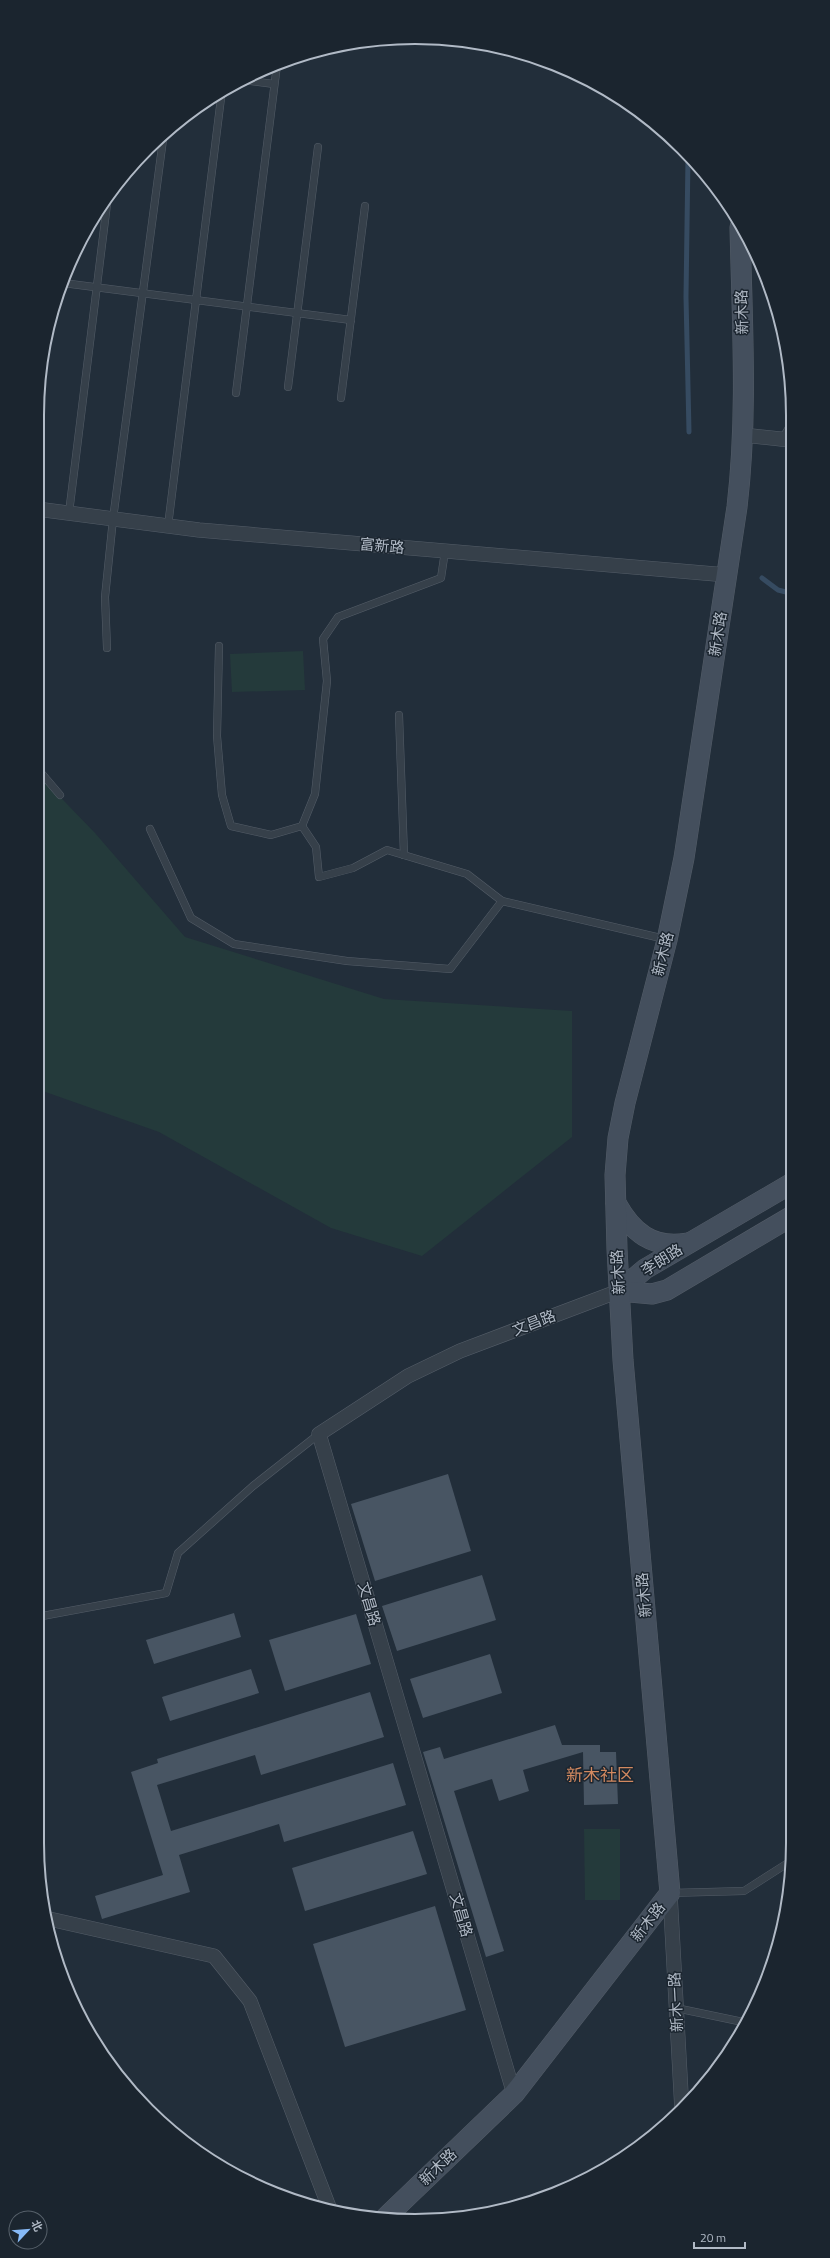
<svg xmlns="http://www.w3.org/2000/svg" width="830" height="2258" viewBox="0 0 830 2258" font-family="'Titillium Web','Noto Sans SC',sans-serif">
<rect width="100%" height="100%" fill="#222e3a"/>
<g fill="#243a3b">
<polygon points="303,651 305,690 232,692 230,654"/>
<polygon points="37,773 95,833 185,937 384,999 572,1011 572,1137 422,1256 331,1228 159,1132 37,1089"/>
<polygon points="584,1829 620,1829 620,1900 585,1900"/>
</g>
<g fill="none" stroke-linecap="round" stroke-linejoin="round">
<g stroke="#364b61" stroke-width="5">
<polyline points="688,157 686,297 689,432"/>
<polyline points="762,578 778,590 790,593"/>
</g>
</g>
<g fill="#485563">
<polygon points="448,1474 471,1551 375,1581 351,1504"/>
<polygon points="482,1575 496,1620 397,1651 382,1606"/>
<polygon points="234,1613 241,1637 154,1664 146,1640"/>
<polygon points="356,1614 371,1664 285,1691 269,1640"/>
<polygon points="490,1654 502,1693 423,1718 410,1679"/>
<polygon points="251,1669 259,1693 170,1721 162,1697"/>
<polygon points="370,1692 384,1737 261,1775 255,1755 157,1785 171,1831 393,1763 406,1805 284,1842 279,1824 179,1855 190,1892 102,1919 95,1896 163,1875 131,1772 158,1763 157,1759"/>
<polygon points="555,1725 562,1745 600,1745 600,1752 616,1752 618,1804 584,1805 583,1752 523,1770 529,1791 499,1801 492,1779 454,1791 504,1951 486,1957 423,1752 440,1747 444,1759"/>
<polygon points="413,1831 427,1874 305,1911 292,1868"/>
<polygon points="435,1906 466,2010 345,2047 313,1944"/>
</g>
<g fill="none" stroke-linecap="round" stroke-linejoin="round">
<g stroke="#545d68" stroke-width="8">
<g id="lane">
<polyline points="243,80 274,84"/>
<polyline points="63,283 351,320"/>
<polyline points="288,387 318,147"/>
<polyline points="236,393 277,65"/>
<polyline points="341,398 365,206"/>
<polyline points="782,439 790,426"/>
<polyline points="69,513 108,196"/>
<polyline points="168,526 222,90"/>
<polyline points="219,646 217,736 222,795 231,826 271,835 302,826 316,847 319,877 353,868 387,850 467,874 502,901"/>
<polyline points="107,648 105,597 113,519 164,132"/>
<polyline points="399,715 404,855"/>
<polyline points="37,768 60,795"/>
<polyline points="302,826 315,794 327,681 323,639 338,617 441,578 445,551"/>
<polyline points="150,829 191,918 234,944 347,961 450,969 502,901 665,939"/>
<polyline points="37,1617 166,1593 178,1553 253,1486 319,1434"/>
<polyline points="670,1893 744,1891 791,1861"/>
<polyline points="676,2008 743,2022"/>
</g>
</g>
<g stroke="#545d68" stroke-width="15">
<g id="street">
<polyline points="743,435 790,440"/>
<polyline points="37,509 199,530 727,575"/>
<polyline points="670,1893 682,2111"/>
<polyline points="45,1918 214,1956 250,2001 329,2207"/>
<polyline points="514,2094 319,1434 408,1376 460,1351 619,1291"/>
</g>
</g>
<g stroke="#545d68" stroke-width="21">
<g id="secondary">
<path d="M616,1203C632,1232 652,1249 687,1243"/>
<polyline points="619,1291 645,1269 792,1183"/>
<polyline points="619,1291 652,1294 667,1290 792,1216"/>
<path d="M385,2218L514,2094L670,1893L623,1360L617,1249L615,1175L618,1138L625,1103L667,940L684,858L737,507C748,414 742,320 740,227"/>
</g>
</g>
<use href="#lane" stroke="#36404a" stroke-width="7"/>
<use href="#street" stroke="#36404a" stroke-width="14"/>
<use href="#secondary" stroke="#444f5d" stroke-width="20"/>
</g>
<g text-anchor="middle" stroke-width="3" stroke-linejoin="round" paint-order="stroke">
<g font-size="15" fill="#b1bac6" stroke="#1b252f">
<text transform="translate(742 312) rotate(-91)" y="5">新木路</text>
<text transform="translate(382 546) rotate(5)" y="5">富新路</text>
<text transform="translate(718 634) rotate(-81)" y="5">新木路</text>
<text transform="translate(663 954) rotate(-76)" y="5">新木路</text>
<text transform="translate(662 1260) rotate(-32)" y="5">李朗路</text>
<text transform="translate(618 1272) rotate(-93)" y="5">新木路</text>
<text transform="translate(534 1323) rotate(-21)" y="5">文昌路</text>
<text transform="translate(644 1595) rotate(-95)" y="5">新木路</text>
<text transform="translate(369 1604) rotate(74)" y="5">文昌路</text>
<text transform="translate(461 1915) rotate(74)" y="5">文昌路</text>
<text transform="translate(648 1922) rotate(-52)" y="5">新木路</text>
<text transform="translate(676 2002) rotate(-93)" y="5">新木一路</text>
<text transform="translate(438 2167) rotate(-44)" y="5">新木路</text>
</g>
<g font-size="17" fill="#d28960" stroke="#1b252f">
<text x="600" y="1781">新木社区</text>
</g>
</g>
<path d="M0 0H830V2258H0ZM415 44H415A371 371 0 0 1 786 415V1843A371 371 0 0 1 415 2214H415A371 371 0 0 1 44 1843V415A371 371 0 0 1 415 44Z" fill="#1b252f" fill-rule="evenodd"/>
<path fill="none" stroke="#b1bac6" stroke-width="2" d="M415 44H415A371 371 0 0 1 786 415V1843A371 371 0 0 1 415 2214H415A371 371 0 0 1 44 1843V415A371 371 0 0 1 415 44Z"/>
<g transform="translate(28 2230) rotate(64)"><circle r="19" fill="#1b252f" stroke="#57616b"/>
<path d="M0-3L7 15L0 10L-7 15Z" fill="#86b9f6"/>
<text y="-6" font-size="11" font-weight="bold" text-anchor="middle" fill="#b1bac6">北</text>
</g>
<path d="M694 2242v6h51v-6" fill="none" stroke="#b1bac6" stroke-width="2"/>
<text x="700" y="2242" font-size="12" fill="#b1bac6" stroke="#1b252f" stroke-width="3" paint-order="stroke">20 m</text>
</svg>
